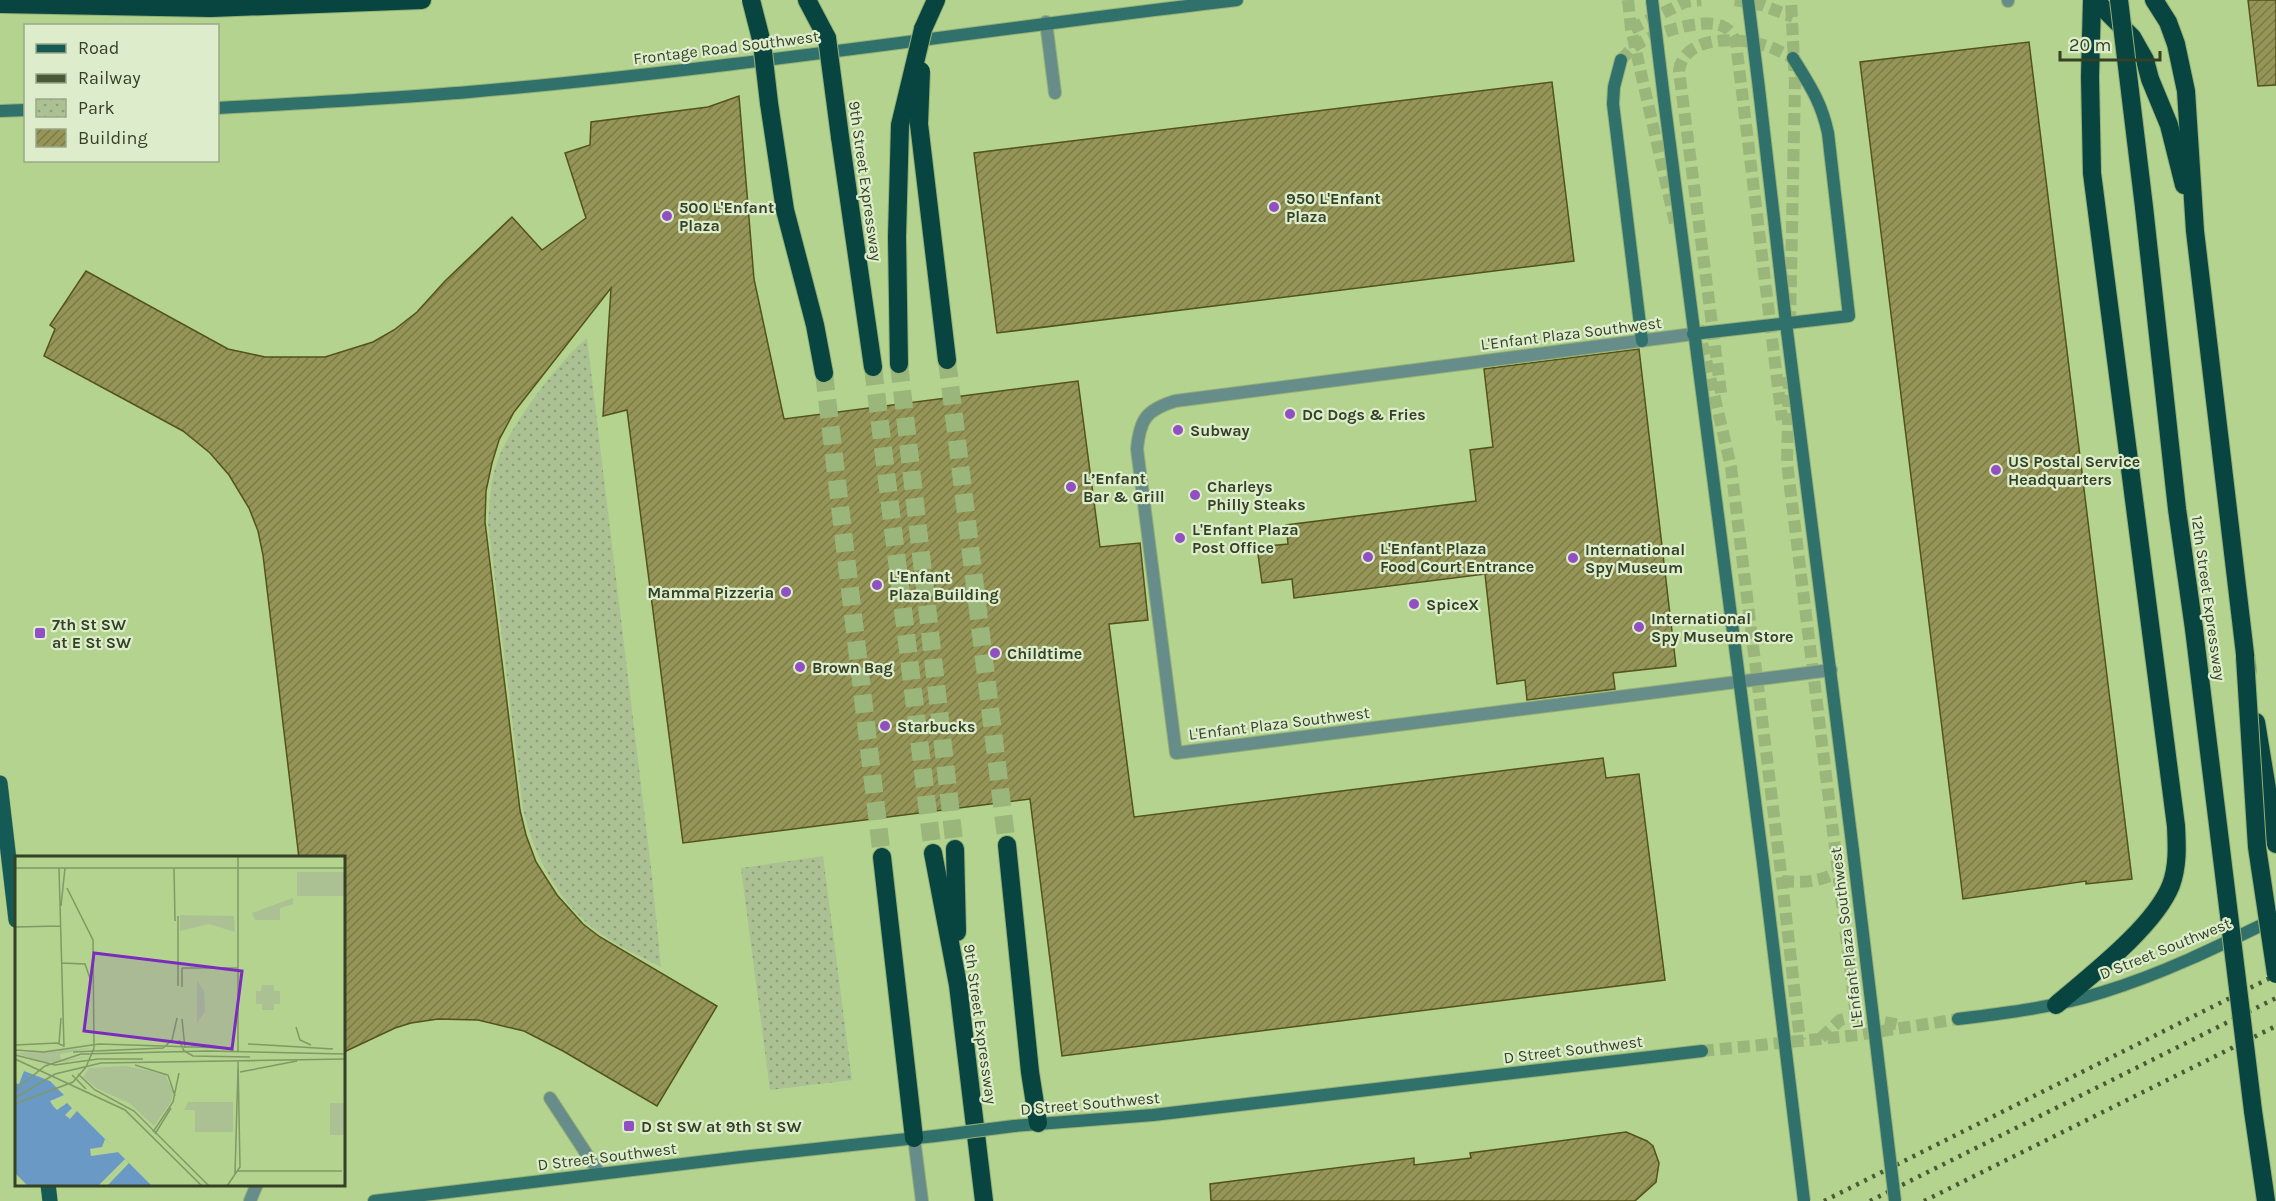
<svg xmlns="http://www.w3.org/2000/svg" width="2276" height="1201" viewBox="0 0 2276 1201" font-family="Karla,sans-serif">
<defs>
<pattern id="park-dots" width="8" height="8" patternUnits="userSpaceOnUse" patternTransform="scale(1.5)"><rect width="8" height="8" fill="#abc194"/><path d="M2 2h.1M6 6h.1" fill="none" stroke="#8c9e79" stroke-width="1.8" stroke-linecap="round"/></pattern>
<pattern id="building-hatch" width="6" height="6" patternUnits="userSpaceOnUse" patternTransform="scale(1.5)"><rect width="6" height="6" fill="#959557"/><path d="M-1 1l2-2M0 6l6-6M5 7l2-2" fill="none" stroke="#7a7b48"/></pattern>
</defs>
<rect width="100%" height="100%" fill="#b3d38f"/>
<g fill="url(#park-dots)">
<path d="M587,338L652,876L661,967C643,958 624,949 607,938C562,909 535,860 523,809L488,522C490,503 490,481 497,462C509,427 559,361 587,338Z"/>
<polygon points="823,856 852,1080 770,1090 741,868"/>
</g>
<g fill="url(#building-hatch)" stroke="#54531a" stroke-width="1.5">
<polygon points="2248,0 2276,0 2276,85 2258,86"/>
<polygon points="2029,42 2132,879 2086,884 2086,881 1963,899 1860,62"/>
<polygon points="1552,82 1574,261 997,333 974,153"/>
<polygon points="739,96 754,279 784,419 1078,381 1100,547 1140,543 1148,620 1109,624 1134,817 1603,758 1606,778 1639,774 1665,980 1062,1056 1030,799 683,843 627,410 603,416 611,288 514,412 499,440 492,463 486,491 485,522 520,810 526,835 536,862 557,895 583,924 600,937 717,1006 657,1106 563,1051 524,1031 478,1020 438,1019 411,1023 395,1028 344,1052 344,858 299,858 263,555 258,531 249,508 229,475 210,453 183,431 44,356 55,329 50,325 86,271 228,349 265,357 325,357 373,342 394,330 417,312 445,281 512,217 542,250 586,218 565,153 590,145 591,122 708,107"/>
<polygon points="1639,349 1676,666 1613,673 1615,689 1527,700 1525,680 1497,684 1485,574 1294,598 1292,579 1262,583 1257,547 1288,544 1286,525 1476,501 1470,450 1493,447 1484,369"/>
<polygon points="1626,1132 1647,1141 1653,1146 1659,1163 1656,1182 1635,1201 1211,1201 1210,1184 1414,1158 1414,1165 1471,1158 1470,1153"/>
</g>
<g fill="none" stroke-linecap="round" stroke-linejoin="round">
<g stroke="#9ab67a" stroke-width="12" stroke-dasharray="12 6" stroke-linecap="butt">
<polyline points="1628,0 1631,29 1676,227"/>
<polyline points="1735,0 1762,5 1793,17"/>
<polyline points="1631,29 1685,2 1701,0"/>
<path d="M1621,60C1625,56 1628,52 1631,49C1647,35 1701,17 1722,26C1730,29 1733,36 1736,43L1782,420"/>
<polyline points="1790,323 1795,83 1791,0"/>
<polyline points="1698,326 1731,467 1782,881 1800,1040"/>
<polyline points="1789,377 1787,463 1856,1016"/>
<path d="M1721,393L1679,71C1684,34 1740,37 1767,46C1776,49 1785,54 1793,58"/>
<path d="M1782,881C1802,883 1820,882 1837,872"/>
<polyline points="1821,1038 1840,1020 1856,1016 1899,1025"/>
<polyline points="1702,1051 1858,1035 1958,1019"/>
</g>
<g stroke="#9ab67a" stroke-width="18" stroke-dasharray="18 9" stroke-linecap="butt">
<polyline points="947,360 1007,845"/>
<polyline points="899,364 955,849"/>
<polyline points="873,367 933,853"/>
<polyline points="824,373 882,857"/>
</g>
<g stroke="#95b076" stroke-width="14">
<g id="lane">
<polyline points="2008,1 2008,0"/>
<polyline points="1046,22 1055,93"/>
<polyline points="550,1098 599,1173"/>
<polyline points="914,1138 922,1201"/>
<polyline points="250,1201 257,1184"/>
</g>
</g>
<g stroke="#95b076" stroke-width="14">
<path id="street" d="M1693,334L1175,401C1146,410 1140,419 1137,449L1176,753L1831,670"/>
</g>
<g stroke="#95b076" stroke-width="14">
<g id="secondary">
<polyline points="1621,60 1614,87 1613,104 1642,341"/>
<polyline points="1759,89 1786,323 1853,851"/>
<polyline points="1664,99 1763,863"/>
<path d="M218,108C302,103 386,99 469,92C726,70 981,30 1237,0"/>
<polyline points="0,111 26,110"/>
<path d="M1693,334L1849,316L1828,133C1821,101 1810,86 1793,58"/>
<path d="M1958,1019C2007,1013 2056,1007 2103,992C2162,974 2217,947 2272,920"/>
<polyline points="1014,1126 1153,1115 1702,1051"/>
<polyline points="374,1201 741,1157 935,1136"/>
</g>
</g>
<g stroke="#95b076" stroke-width="16">
<g id="primary">
<polyline points="0,783 16,920"/>
<polyline points="48,1184 50,1201"/>
</g>
</g>
<g stroke="#95b076" stroke-width="20">
<g id="highway">
<polyline points="807,0 827,38"/>
<polyline points="2095,0 2132,37 2145,60 2150,79 2169,125 2184,185"/>
<polyline points="2154,0 2168,22 2176,44 2186,91 2195,231 2247,671"/>
<polyline points="0,4 211,8 422,0"/>
<polyline points="923,29 936,0"/>
<polyline points="769,103 785,210 815,325 824,373"/>
<polyline points="919,124 947,360"/>
<polyline points="840,137 873,367"/>
<polyline points="2144,207 2177,509 2194,629"/>
<polyline points="899,364 897,237 900,125"/>
<polyline points="2256,722 2276,844"/>
<polyline points="1007,845 1030,1072 1038,1123"/>
<polyline points="955,849 957,932"/>
<polyline points="933,853 958,985 984,1201"/>
<polyline points="882,857 914,1138"/>
<path d="M2056,1005C2090,976 2155,926 2171,885C2178,866 2177,846 2176,826L2092,173L2090,77L2092,0"/>
<polyline points="2253,1111 2266,1201"/>
</g>
</g>
<use href="#lane" stroke="#668d89" stroke-width="12"/>
<use href="#street" stroke="#668d89" stroke-width="12"/>
<use href="#secondary" stroke="#31716c" stroke-width="12"/>
<use href="#primary" stroke="#165a55" stroke-width="15"/>
<use href="#highway" stroke="#084541" stroke-width="18"/>
<g stroke="#4a5a37" stroke-width="4.5" stroke-dasharray="3 6" stroke-linecap="butt">
<polyline points="1824,1201 2276,975"/>
<polyline points="1870,1201 2276,998"/>
<polyline points="1924,1201 2276,1026"/>
</g>
<g stroke="#95b076" stroke-width="14" stroke-linecap="butt">
<g id="secondary-bridge">
<polyline points="1652,0 1664,99"/>
<polyline points="1748,0 1759,89"/>
<polyline points="1853,851 1895,1201"/>
<polyline points="1763,863 1804,1201"/>
<polyline points="935,1136 1014,1126"/>
</g>
</g>
<g stroke="#95b076" stroke-width="20" stroke-linecap="butt">
<g id="highway-bridge">
<polyline points="751,0 762,43 769,103"/>
<polyline points="2119,0 2144,207"/>
<polyline points="827,38 840,137"/>
<polyline points="919,124 921,71"/>
<polyline points="900,125 923,29"/>
<polyline points="2194,629 2253,1111"/>
<polyline points="2245,657 2257,847 2276,974"/>
</g>
</g>
<use href="#secondary-bridge" stroke="#31716c" stroke-width="12"/>
<use href="#highway-bridge" stroke="#084541" stroke-width="18"/>
</g>
<g fill="#924ec3" stroke="#ddedcc" stroke-width="2">
<circle cx="1274" cy="207" r="6"/>
<circle cx="667" cy="216" r="6"/>
<circle cx="1290" cy="414" r="6"/>
<circle cx="1178" cy="430" r="6"/>
<circle cx="1996" cy="470" r="6"/>
<circle cx="1071" cy="487" r="6"/>
<circle cx="1195" cy="495" r="6"/>
<circle cx="1180" cy="538" r="6"/>
<circle cx="1368" cy="557" r="6"/>
<circle cx="1573" cy="558" r="6"/>
<circle cx="877" cy="585" r="6"/>
<circle cx="786" cy="592" r="6"/>
<circle cx="1414" cy="604" r="6"/>
<circle cx="1639" cy="627" r="6"/>
<rect x="34" y="627" width="12" height="12" rx="3"/>
<circle cx="995" cy="653" r="6"/>
<circle cx="800" cy="667" r="6"/>
<circle cx="885" cy="726" r="6"/>
<rect x="623" y="1120" width="12" height="12" rx="3"/>
</g>
<g text-anchor="middle" stroke-width="4.5" stroke-linejoin="round" paint-order="stroke">
<g font-size="16" fill="#344125" stroke="#ddedcc">
<text transform="translate(726 47) rotate(-7)" y="6">Frontage Road Southwest</text>
<text transform="translate(866 181) rotate(82)" y="6">9th Street Expressway</text>
<text transform="translate(1571 333) rotate(-7)" y="6">L'Enfant Plaza Southwest</text>
<text transform="translate(2209 598) rotate(82)" y="6">12th Street Expressway</text>
<text transform="translate(1279 723) rotate(-7)" y="6">L'Enfant Plaza Southwest</text>
<text transform="translate(1846 938) rotate(-97)" y="6">L'Enfant Plaza Southwest</text>
<text transform="translate(2165 948) rotate(-22)" y="6">D Street Southwest</text>
<text transform="translate(981 1024) rotate(82)" y="6">9th Street Expressway</text>
<text transform="translate(1573 1049) rotate(-7)" y="6">D Street Southwest</text>
<text transform="translate(1090 1103) rotate(-5)" y="6">D Street Southwest</text>
<text transform="translate(607 1156) rotate(-7)" y="6">D Street Southwest</text>
</g>
<g font-size="16" font-weight="bold" fill="#344125" stroke="#ddedcc" text-anchor="start">
<text x="1286" y="204">950 L'Enfant<tspan x="1286" dy="18">Plaza</tspan></text>
<text x="679" y="213">500 L'Enfant<tspan x="679" dy="18">Plaza</tspan></text>
<text x="1302" y="420">DC Dogs &amp; Fries</text>
<text x="1190" y="436">Subway</text>
<text x="2008" y="467">US Postal Service<tspan x="2008" dy="18">Headquarters</tspan></text>
<text x="1083" y="484">L’Enfant<tspan x="1083" dy="18">Bar &amp; Grill</tspan></text>
<text x="1207" y="492">Charleys<tspan x="1207" dy="18">Philly Steaks</tspan></text>
<text x="1192" y="535">L'Enfant Plaza<tspan x="1192" dy="18">Post Office</tspan></text>
<text x="1380" y="554">L'Enfant Plaza<tspan x="1380" dy="18">Food Court Entrance</tspan></text>
<text x="1585" y="555">International<tspan x="1585" dy="18">Spy Museum</tspan></text>
<text x="889" y="582">L'Enfant<tspan x="889" dy="18">Plaza Building</tspan></text>
<text x="774" y="598" text-anchor="end">Mamma Pizzeria</text>
<text x="1426" y="610">SpiceX</text>
<text x="1651" y="624">International<tspan x="1651" dy="18">Spy Museum Store</tspan></text>
<text x="52" y="630">7th St SW<tspan x="52" dy="18">at E St SW</tspan></text>
<text x="1007" y="659">Childtime</text>
<text x="812" y="673">Brown Bag</text>
<text x="897" y="732">Starbucks</text>
<text x="641" y="1132">D St SW at 9th St SW</text>
</g>
</g>
<g transform="translate(15 856)">
<rect width="330" height="330" fill="#b3d38f"/>
<path d="M77,192L45,198L46,205L74,200L49,206H28L0,197Z" fill="#abc194"/>
<path d="M282,16H330V40H282ZM278,42V48L265,52V64H240L237,57ZM165,59L219,60L220,76L194,68L165,75ZM182,125L189,135L190,155L182,167ZM247,129H259V135H265V148H259V154H247V148H241V135H246ZM111,210L150,218L158,236L156,246L139,270L114,247L83,233L68,221L74,212ZM173,246H218V276H180V254H169ZM315,247H330V279H315Z" fill="#abc194"/>
<path d="M9,215L35,225L49,239L35,245L38,250L42,254L52,247L57,252L50,259L55,263L62,255L137,330H13L0,317V227L4,228Z" fill="#6b99c6"/>
<path d="M90,283L104,296L76,300L75,293L87,291ZM110,303L114,307L92,330H83Z" fill="#b3d38f"/>
<path fill="none" stroke="#6b99c6" stroke-width="3" d="M60,330L65,318L88,309L90,299"/>
<path fill="none" stroke="#809965" stroke-width="1.5" d="M0,12H330M44,12L49,191M159,12L160,65M46,50L50,12M163,60V130M0,71L45,70M46,107L70,108L76,125M167,112H223M167,131V112M167,163L170,192M223,171V196M281,171L285,184L296,189M164,184L169,195L178,200L235,201M223,187V0M44,188L46,162M233,188L318,193M0,189L42,187L49,190M0,194L29,196L84,188L210,192M58,196L148,192L157,184L162,162M0,199L40,209L83,203H128M0,203L110,254L187,330M120,209L153,219L160,240M225,216L282,205M63,218L80,234L119,255L194,330M57,219L71,233M0,234L30,210L66,198L193,195L330,198M0,242L40,218L86,207L330,203M0,248L58,226L71,211L79,192L78,84L52,32M138,276L158,246L164,217M140,278L156,252M223,315H327M220,318L223,212M212,330L225,311L223,204"/>
<path fill="#7b2cbf" fill-opacity="0.15" stroke="#7b2cbf" stroke-width="3" d="M79,97L227,115L217,193L69,175Z"/>
<rect width="330" height="330" fill="none" stroke="#344125" stroke-width="3"/>
</g>
<rect x="24" y="24" width="195" height="138" fill="#ddedcc" stroke="#99a889" stroke-width="1.5"/>
<rect x="36" y="44" width="30" height="9" fill="#165a55" stroke="#99a889" stroke-width="1.5"/>
<text x="78" y="54" font-size="18" fill="#344125">Road</text>
<rect x="36" y="74" width="30" height="9" fill="#4a5a37" stroke="#99a889" stroke-width="1.5"/>
<text x="78" y="84" font-size="18" fill="#344125">Railway</text>
<rect x="36" y="99" width="30" height="18" fill="url(#park-dots)" stroke="#99a889" stroke-width="1.5"/>
<text x="78" y="114" font-size="18" fill="#344125">Park</text>
<rect x="36" y="129" width="30" height="18" fill="url(#building-hatch)" stroke="#99a889" stroke-width="1.5"/>
<text x="78" y="144" font-size="18" fill="#344125">Building</text>
<path d="M2060 51v9h100v-9" fill="none" stroke="#344125" stroke-width="3"/>
<text x="2069" y="51" font-size="18" fill="#344125" stroke="#ddedcc" stroke-width="4.5" paint-order="stroke">20 m</text>
</svg>
